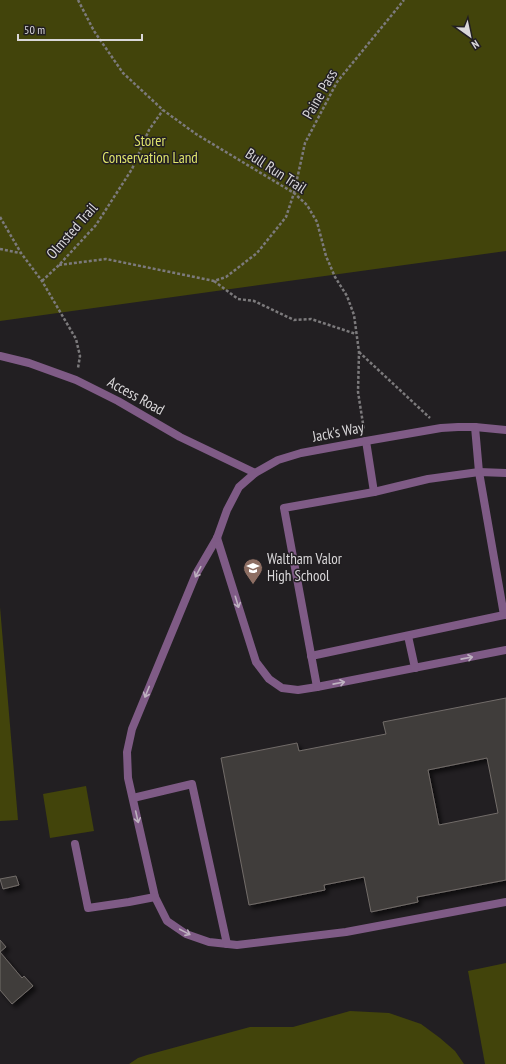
<svg xmlns="http://www.w3.org/2000/svg" width="506" height="1064" viewBox="0 0 506 1064" font-family="'PT Sans Narrow',sans-serif">
<defs>
<filter id="shadow"><feDropShadow dx="3.5" dy="3.5" stdDeviation="2" flood-color="#0009"/></filter>
</defs>
<rect width="100%" height="100%" fill="#221f22"/>
<g fill="#42440b">
<polygon points="0,0 506,0 506,251 0,321"/>
<polygon points="0,607 18,820 0,821"/>
<polygon points="86,786 94,831 50,838 43,794"/>
<polygon points="506,963 506,1064 485,1064 468,971"/>
<polygon points="350,1011 389,1013 421,1024 440,1038 455,1051 464,1064 129,1064 138,1058 147,1055 250,1027 293,1027"/>
</g>
<g fill="#413c3a" stroke="#716c69" fill-rule="evenodd" filter="url(#shadow)">
<path d="M506,698V880L417,897L418,902L371,912L364,877L324,885L325,890L249,905L221,758L297,743L299,751L386,734L383,722ZM487,758L498,813L439,825L428,770Z"/>
<polygon points="16,876 19,885 3,889 0,879"/>
<polygon points="0,940 6,947 0,952"/>
<polygon points="0,952 22,978 24,976 33,986 12,1004 0,990"/>
</g>
<g fill="none" stroke-linecap="round" stroke-linejoin="round">
<g stroke="#7c7a7c" stroke-width="2.5" stroke-dasharray="3 2" stroke-linecap="butt">
<polyline points="78,0 94,31 123,73 163,110 196,134 294,193 307,205 317,222 326,256 335,277 347,296 354,315 359,352 358,392 364,430"/>
<polyline points="0,217 21,253 42,281 76,339 80,356 78,368"/>
<polyline points="0,249 20,253"/>
<polyline points="59,265 106,259 214,281 226,277 257,253 286,217 294,193 305,143 337,82 404,0"/>
<polyline points="42,281 59,265 96,225 132,169 149,130 163,110"/>
<polyline points="214,281 238,299 254,301 294,320 311,319 356,334"/>
<polyline points="359,352 430,418"/>
</g>
<g stroke="#7f5b86" stroke-width="8">
<polyline points="0,356 29,363 76,380 118,401 180,437 255,473"/>
<polyline points="475,427 479,472 504,615 506,615"/>
<polyline points="366,441 374,492"/>
<polyline points="217,538 196,574 132,729 127,752 128,778 155,897 167,921 186,934 209,942 237,945 346,932 506,902"/>
<polyline points="217,538 238,605 256,662 269,679 282,688 298,690 317,687 506,650"/>
<polyline points="408,636 415,668"/>
<polyline points="311,656 504,615"/>
<polyline points="317,687 284,508 374,492 428,479 479,472 506,473"/>
<polyline points="133,798 192,784 227,944"/>
<polyline points="75,844 88,908 129,902 155,897"/>
</g>
<polyline stroke="#7f5b86" stroke-width="8" points="217,538 227,510 239,487 255,473 278,460 301,453 366,441 441,428 458,427 475,427 506,430"/>
</g>
<defs><path id="oneway-shaft" d="M-6 0H5M1.5-3L5.5 0L1.5 3" fill="none" stroke-width="1.6" stroke-linecap="round" stroke-linejoin="round"/></defs>
<g stroke="#beb2c0">
<use href="#oneway-shaft" transform="translate(198 572) rotate(118)"/>
<use href="#oneway-shaft" transform="translate(237 602) rotate(73)"/>
<use href="#oneway-shaft" transform="translate(467 658) rotate(-11)"/>
<use href="#oneway-shaft" transform="translate(339 683) rotate(-11)"/>
<use href="#oneway-shaft" transform="translate(147 692) rotate(112)"/>
<use href="#oneway-shaft" transform="translate(137 817) rotate(77)"/>
<use href="#oneway-shaft" transform="translate(185 932) rotate(28)"/>
</g>
<defs>
<g id="school-pin" transform="scale(1)"><path d="M0 17L-7.5 6A9.5 9.5 0 1 1 7.5 6Z" fill="#8d6e63" stroke="#221f22"/><path d="M0-5L7-2L0 1L-7-2ZM-4 1L0 2.5L4 1V4Q0 6-4 4Z" fill="#fff"/></g>
</defs>
<g fill-rule="evenodd">
<use href="#school-pin" x="253" y="568"/>
</g>
<g text-anchor="middle" stroke-width="3" stroke-linejoin="round" paint-order="stroke">
<g font-size="15" fill="#d9d7d9" stroke="#221f22">
<text transform="translate(320 94) rotate(-60)" y="5">Paine Pass</text>
<text transform="translate(276 171) rotate(33)" y="5">Bull Run Trail</text>
<text transform="translate(72 231) rotate(-49)" y="5">Olmsted Trail</text>
<text transform="translate(136 396) rotate(29)" y="5">Access Road</text>
<text transform="translate(338 432) rotate(-11)" y="5">Jack's Way</text>
</g>
<g font-size="15" fill="#dfe46b" stroke="#221f22">
<text x="150" y="146">Storer<tspan x="150" dy="17">Conservation Land</tspan></text>
</g>
<g font-size="15" fill="#d9d7d9" stroke="#221f22" text-anchor="start">
<text x="267" y="564">Waltham Valor<tspan x="267" dy="17">High School</tspan></text>
</g>
</g>
<g transform="translate(470 36) rotate(147)" stroke="#221f22" stroke-width="3" paint-order="stroke">
<path d="M0-3L7 15L0 10L-7 15Z" fill="#d9d7d9"/>
<text y="-6" font-size="11" font-weight="bold" text-anchor="middle" fill="#d9d7d9">N</text>
</g>
<path d="M18 34v6h124v-6" fill="none" stroke="#d9d7d9" stroke-width="2"/>
<text x="24" y="34" font-size="12" fill="#d9d7d9" stroke="#221f22" stroke-width="3" paint-order="stroke">50 m</text>
</svg>
